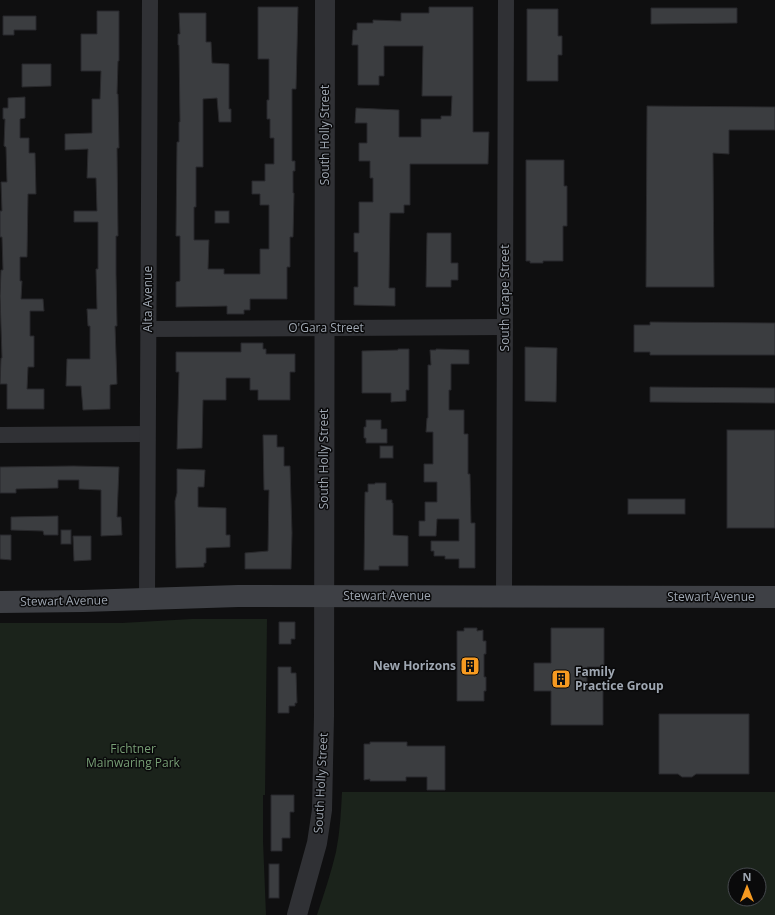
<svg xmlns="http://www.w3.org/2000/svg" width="775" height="915" viewBox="0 0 775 915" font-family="'Open Sans',sans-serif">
<rect width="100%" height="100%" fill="#0f0f10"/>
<g fill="#1b231b" fill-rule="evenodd">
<polygon points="192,619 267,619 265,795 263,795 263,841 266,915 0,915 0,623 122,623"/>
<path d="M342,792H775V915H317C324,894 331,873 336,852C340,832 341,812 342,792ZM735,875H759V899H735Z"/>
</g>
<g fill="#3b3d40" stroke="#29292c">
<polygon points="258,7 298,7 296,89 292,89 292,161 295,161 295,171 293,171 293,193 294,193 293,237 290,237 290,267 287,267 287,299 250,299 250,310 244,310 244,314 227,314 227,306 176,307 176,282 180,281 180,236 176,236 177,142 179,142 179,122 180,122 179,45 178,45 178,34 180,34 179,13 206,13 206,42 211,42 212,63 229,64 229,109 231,109 231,122 219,122 217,98 203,99 203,167 196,167 196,207 194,207 194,240 209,240 208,269 224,269 224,274 260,274 260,249 269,249 269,205 260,205 260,194 252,194 252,181 265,181 265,164 274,164 274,138 270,138 270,119 267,119 267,100 269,100 269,59 258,59"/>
<polygon points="429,7 473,7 473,132 489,132 488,164 410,164 410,205 404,205 404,213 390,213 389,288 395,288 395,306 354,305 354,287 358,287 358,252 354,252 354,233 359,233 359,202 373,202 373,178 370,178 370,161 359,161 359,143 367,143 367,123 355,123 356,108 399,110 399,137 421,137 421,119 441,119 441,116 451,116 452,96 422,96 423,46 384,46 384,76 379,76 379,85 358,85 358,45 352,45 353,30 357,30 357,23 373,23 373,20 401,21 401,13 429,13"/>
<polygon points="651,8 737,8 737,23 651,24"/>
<polygon points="527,9 558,9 558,36 562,36 562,55 558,55 558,81 527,81"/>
<polygon points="97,11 119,11 119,61 118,61 117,94 118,94 119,148 117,148 118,236 116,236 116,274 117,326 115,326 117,384 110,385 110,409 83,410 81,386 66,386 67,359 90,359 90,326 88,326 87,309 97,309 96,269 98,269 98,222 74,222 74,211 97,211 96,178 87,178 88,149 65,150 65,134 92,133 92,99 100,99 101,71 81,71 81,34 97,34"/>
<polygon points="3,16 36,16 36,30 14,30 14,35 3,35"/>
<polygon points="22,64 51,64 51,86 22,87"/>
<polygon points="25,97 25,118 20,119 20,138 29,138 29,153 35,153 36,194 28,194 27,257 20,257 20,281 22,281 21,299 43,299 44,311 30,311 30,336 34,336 34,367 28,367 27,389 44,389 44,409 7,409 7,384 0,384 1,358 2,358 0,296 1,270 3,270 2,237 0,237 0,211 2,211 1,182 7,182 6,147 4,146 5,119 3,119 3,108 8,108 8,98"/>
<polygon points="647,106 775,107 775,130 729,130 729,154 713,153 714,287 646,287"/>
<polygon points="526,160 564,160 564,186 567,186 567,226 563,226 563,261 543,261 543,263 530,263 530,261 526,261"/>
<rect x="215" y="211" width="14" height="12"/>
<polygon points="427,233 451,233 451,263 458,263 458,280 451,280 451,287 426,287"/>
<polygon points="650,322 775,323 775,355 650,355 650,352 634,352 634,325 650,325"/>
<polygon points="241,343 263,343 263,349 266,349 266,354 295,354 295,372 290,372 290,400 258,400 258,390 250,390 250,378 226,378 226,400 203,400 202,448 177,449 179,372 176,372 176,352 241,352"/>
<polygon points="525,347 557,348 556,402 525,401"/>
<polygon points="398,349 409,349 409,390 406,390 406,401 391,402 391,393 362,393 362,351 398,350"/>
<polygon points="436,349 469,350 469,364 451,364 451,390 449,390 449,410 464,410 464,434 468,434 468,474 470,474 471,523 475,523 475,568 459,568 459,559 445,559 445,556 434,556 434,551 431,551 431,541 459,541 459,519 437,519 436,536 419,536 419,521 425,521 425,502 437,502 437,482 424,482 424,464 433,464 433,432 426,432 427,418 428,418 428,365 431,365 430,350 436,350"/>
<polygon points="650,387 775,388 775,403 650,402"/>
<polygon points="366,420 381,420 381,429 387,429 387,443 366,443 366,438 364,438 364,427 366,427"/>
<rect x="727" y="430" width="48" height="98"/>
<polygon points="263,435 277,435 277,447 284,447 284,466 290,466 292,533 291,569 245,569 245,553 268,551 269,490 264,490"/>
<rect x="380" y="446" width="13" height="12"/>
<polygon points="73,466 119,467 117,517 121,517 122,535 101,536 101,490 79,489 79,480 58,480 58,488 16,489 16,493 0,493 0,467"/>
<polygon points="177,469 205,470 204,487 198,487 198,507 226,508 226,535 230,535 230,547 206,548 206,563 204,563 204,567 176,568 175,501 177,493"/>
<polygon points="375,483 386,483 386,500 392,500 392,503 393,503 393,535 408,536 408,566 379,566 379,570 364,570 365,492 368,492 368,484 375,484"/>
<rect x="628" y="499" width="57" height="15"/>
<polygon points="58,516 58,535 44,535 43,531 11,530 11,517"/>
<rect x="61" y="530" width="10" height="14"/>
<polygon points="0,535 11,535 11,560 0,559"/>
<polygon points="73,536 91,536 91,560 74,561"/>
<polygon points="279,622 295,622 295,639 291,639 291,644 279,644"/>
<polygon points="464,628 477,628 477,631 483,630 483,641 486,641 486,654 484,654 484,677 486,677 486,691 484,691 484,701 457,701 457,631 464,631"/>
<polygon points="551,628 604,628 604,667 587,667 587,686 603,686 603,725 551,725 551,691 534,691 534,663 551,663"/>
<polygon points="278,667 291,667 291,673 296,673 297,703 295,703 295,706 289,706 289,713 278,713"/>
<polygon points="659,714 749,714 749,774 696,774 692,777 682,777 678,774 659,774"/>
<polygon points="370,742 407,742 407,746 445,746 445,790 427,790 427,777 406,777 406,781 370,781 370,779 364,780 364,744 370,744"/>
<polygon points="271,795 294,795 294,812 290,812 290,838 282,838 282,851 271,851"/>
<rect x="269" y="864" width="10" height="34"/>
</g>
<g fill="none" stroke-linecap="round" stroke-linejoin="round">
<g stroke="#303135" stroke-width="16">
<polyline points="148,329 505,327"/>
<polyline points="0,435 147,434"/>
<polyline points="504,596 506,0"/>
<polyline points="147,599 150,0"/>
</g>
<polyline stroke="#303135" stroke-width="20" points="297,915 317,843 322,810 324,716 325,0"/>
<polyline stroke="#3e4045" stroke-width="22" points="0,602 83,601 238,596 775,597"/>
</g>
<defs>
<g id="building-square" transform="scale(1)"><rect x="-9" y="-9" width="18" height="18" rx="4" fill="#f69a21" stroke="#0a0a0b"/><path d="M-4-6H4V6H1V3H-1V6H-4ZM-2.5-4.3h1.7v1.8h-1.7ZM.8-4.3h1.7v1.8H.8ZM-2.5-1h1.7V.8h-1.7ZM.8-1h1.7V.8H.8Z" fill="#111"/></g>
</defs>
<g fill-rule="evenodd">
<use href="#building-square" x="470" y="666"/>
<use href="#building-square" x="561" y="679"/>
</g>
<g text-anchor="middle" stroke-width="3" stroke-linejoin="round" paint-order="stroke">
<g font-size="12" fill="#9fa7b2" stroke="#0a0a0b">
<text transform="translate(325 135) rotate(-90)" y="4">South Holly Street</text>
<text transform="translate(505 298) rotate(-90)" y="4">South Grape Street</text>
<text transform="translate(148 299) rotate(-90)" y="4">Alta Avenue</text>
<text x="326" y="332">O'Gara Street</text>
<text transform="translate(324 459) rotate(-90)" y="4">South Holly Street</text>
<text x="387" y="600">Stewart Avenue</text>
<text x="711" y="601">Stewart Avenue</text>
<text transform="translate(64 601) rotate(-1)" y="4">Stewart Avenue</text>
<text transform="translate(321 783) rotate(-87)" y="4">South Holly Street</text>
</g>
<g font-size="12" font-weight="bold" fill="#9fa7b2" stroke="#0a0a0b" text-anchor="end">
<text x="456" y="670">New Horizons</text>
<text x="575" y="676" text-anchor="start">Family<tspan x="575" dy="14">Practice Group</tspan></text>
</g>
<g font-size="12" fill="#779e75" stroke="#0a0a0b">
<text x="133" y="753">Fichtner<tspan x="133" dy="14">Mainwaring Park</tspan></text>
</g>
</g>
<g transform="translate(747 887)"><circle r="19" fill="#0a0a0b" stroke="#46494e"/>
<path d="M0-3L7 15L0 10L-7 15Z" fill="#f69a21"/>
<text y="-6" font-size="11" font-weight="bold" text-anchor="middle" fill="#9fa7b2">N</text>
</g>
</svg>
